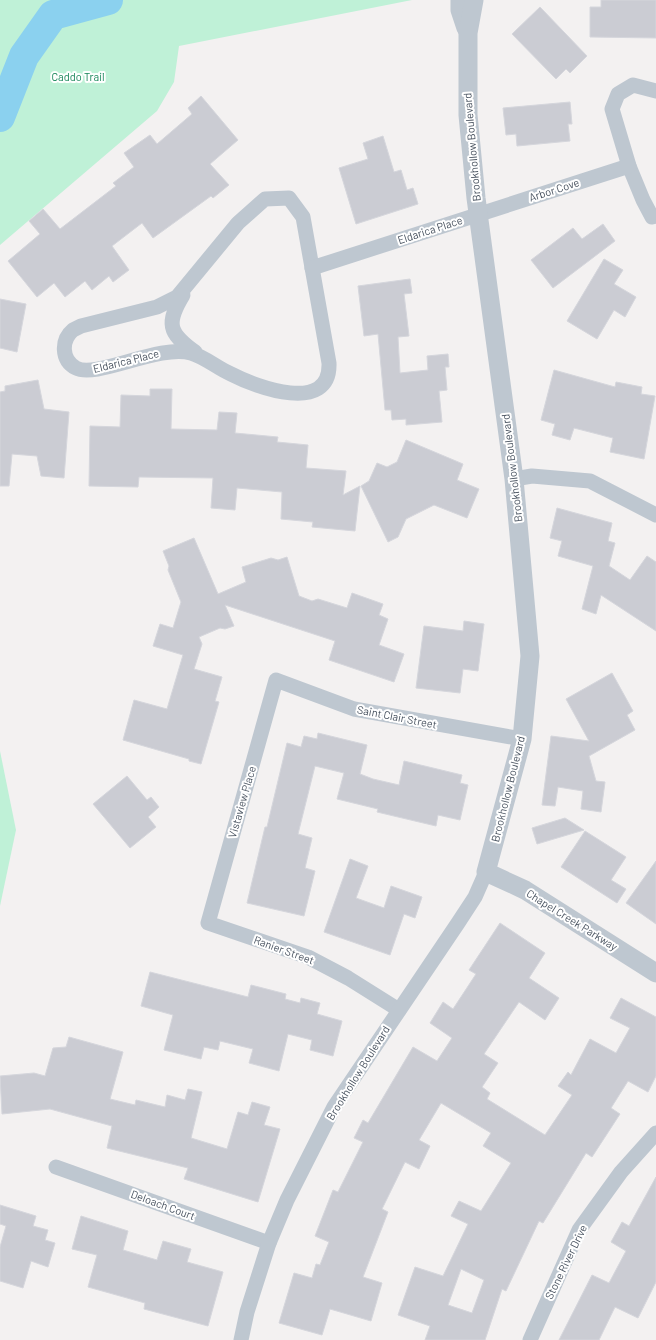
<svg xmlns="http://www.w3.org/2000/svg" width="656" height="1340" viewBox="0 0 656 1340" font-family="Barlow,sans-serif">
<rect width="100%" height="100%" fill="#f3f1f1"/>
<g fill="#bff1d7">
<polygon points="0,0 412,0 179,46 174,82 157,111 0,245"/>
<polygon points="0,751 16,830 0,906"/>
</g>
<g fill="none" stroke-linecap="round" stroke-linejoin="round">
<polyline stroke="#8bd1ef" stroke-width="30" points="0,117 24,56 53,15 108,0"/>
</g>
<g fill="#cbccd3" stroke="#d5d6dc" fill-rule="evenodd">
<polygon points="601,0 656,0 656,38 590,37 590,7 601,7"/>
<polygon points="540,7 587,56 570,73 566,69 556,79 512,34"/>
<polygon points="201,96 238,140 210,164 229,185 213,198 211,196 153,238 142,223 112,246 129,270 113,282 109,276 92,290 85,281 65,297 54,283 37,297 8,261 40,234 29,221 43,209 60,229 116,186 113,183 134,167 124,153 150,135 157,144 192,114 188,108"/>
<polygon points="570,102 572,124 568,124 570,141 517,146 516,134 506,135 503,108"/>
<polygon points="383,136 394,172 401,170 407,190 413,188 418,204 356,224 339,168 368,159 363,143"/>
<polygon points="603,224 615,241 553,288 531,260 573,228 582,239"/>
<polygon points="604,259 623,270 614,284 636,297 625,317 614,310 597,339 567,321"/>
<polygon points="410,279 412,293 404,294 409,336 398,337 400,373 428,370 427,356 448,354 449,367 445,367 447,390 439,391 442,422 406,425 406,419 392,420 391,410 385,410 378,334 364,336 358,286"/>
<polygon points="0,299 26,304 17,352 0,348"/>
<polygon points="554,370 615,387 616,382 642,387 641,394 655,396 644,459 610,452 613,438 574,428 570,440 552,435 555,424 541,420"/>
<polygon points="38,380 44,409 69,412 64,478 41,476 37,456 12,454 9,486 0,486 0,392 5,391 5,386"/>
<polygon points="150,389 172,389 171,429 217,430 219,412 237,413 235,433 278,437 277,442 308,445 306,468 346,471 343,495 360,486 355,531 312,527 313,522 281,519 282,492 237,488 235,510 211,508 213,478 139,477 138,487 89,486 90,426 120,427 121,395 150,396"/>
<polygon points="406,440 463,464 457,480 479,489 467,518 434,505 406,519 398,537 388,542 361,486 369,481 377,463 387,467 397,462"/>
<polygon points="557,508 612,523 608,541 615,543 609,566 630,580 647,556 656,562 656,631 601,595 596,614 582,609 593,566 558,556 562,541 550,538"/>
<polygon points="194,538 218,594 246,582 242,567 271,558 278,560 287,557 299,596 312,601 318,599 347,608 352,593 383,604 379,615 388,619 379,645 404,654 394,682 329,660 335,641 225,605 234,626 225,629 220,628 199,637 202,644 194,669 222,677 215,701 219,702 201,764 189,761 189,759 123,740 134,700 167,709 183,655 153,646 160,624 173,628 181,602 168,570 169,566 163,551"/>
<polygon points="464,621 484,624 478,671 463,669 460,693 416,688 424,626 463,631"/>
<polygon points="612,673 633,711 627,715 635,730 589,756 596,781 605,782 601,812 581,809 583,791 558,787 555,806 542,805 551,736 589,741 566,699"/>
<polygon points="318,733 367,745 360,774 373,779 399,785 404,761 462,775 460,783 468,785 460,820 438,815 436,826 377,812 378,809 337,799 344,773 315,766 298,834 312,838 305,868 315,871 304,916 247,903 265,827 267,827 287,743 301,747 304,736 317,739"/>
<polygon points="127,776 147,800 151,797 159,807 148,817 156,827 130,848 93,804"/>
<polygon points="565,818 584,830 537,844 532,828"/>
<polygon points="585,831 626,857 611,880 626,889 617,903 561,867"/>
<polygon points="350,859 368,866 356,898 384,908 391,886 422,897 415,918 404,914 390,955 324,932"/>
<polygon points="656,861 656,924 626,903"/>
<path d="M500,923L545,953L529,978L559,998L545,1020L519,1002L484,1054L498,1063L482,1087L490,1093L487,1099L545,1135L572,1095L558,1086L568,1072L571,1075L590,1039L616,1053L630,1028L610,1018L621,998L656,1017V1076L648,1092L628,1081L611,1108L620,1114L592,1157L586,1153L543,1223L539,1221L506,1291L502,1289L485,1340H425L430,1326L398,1315L415,1267L443,1276L468,1224L451,1216L459,1201L481,1211L511,1163L483,1146L491,1133L441,1103L419,1140L430,1146L419,1169L405,1162L382,1209L388,1212L363,1277L382,1283L371,1321L330,1309L322,1335L279,1323L294,1273L312,1278L316,1264L320,1265L329,1242L315,1236L333,1190L338,1192L363,1142L354,1138L363,1120L368,1123L413,1047L437,1061L452,1038L430,1023L443,1002L453,1009L476,974L469,970ZM461,1269L484,1280L472,1313L448,1305Z"/>
<polygon points="150,972 248,997 251,985 286,994 285,999 300,1003 301,998 320,1003 317,1014 342,1021 333,1056 310,1050 312,1040 288,1034 279,1071 249,1063 253,1049 220,1041 218,1050 204,1047 201,1059 164,1050 173,1015 141,1006"/>
<polygon points="69,1037 123,1052 110,1099 135,1105 136,1100 165,1107 167,1095 185,1100 188,1089 202,1092 191,1138 227,1149 238,1112 248,1115 252,1102 270,1107 264,1125 280,1129 258,1202 184,1179 188,1168 107,1148 112,1126 50,1109 2,1114 0,1076 34,1073 45,1076 53,1048 66,1047"/>
<polygon points="656,1177 656,1282 638,1318 615,1307 599,1340 559,1340 592,1275 609,1283 626,1251 611,1242 622,1222 629,1226"/>
<polygon points="0,1205 36,1216 33,1226 48,1230 45,1240 55,1243 48,1267 31,1261 23,1288 0,1281 0,1247 6,1226 0,1224"/>
<polygon points="81,1216 128,1231 123,1250 157,1260 163,1241 191,1249 187,1262 223,1272 208,1326 144,1309 145,1303 88,1287 97,1255 72,1249"/>
</g>
<g fill="none" stroke-linecap="round" stroke-linejoin="round">
<g stroke="#bec7d0" stroke-width="15">
<polyline points="656,91 633,85 618,94 612,109 629,166 643,200 652,217 656,216"/>
<path d="M289,198L303,217L329,363C331,415 256,387 231,374C217,368 205,357 191,353C159,344 96,379 76,368C61,360 61,340 73,330L81,326L157,307L177,297L238,223L265,199Z"/>
<polyline points="312,268 629,166"/>
<path d="M183,295C166,323 168,333 195,352"/>
<polyline points="514,479 532,476 590,481 656,515"/>
<polyline points="399,1010 348,978 308,957 208,923 276,680 354,709 522,739"/>
<polyline points="56,1167 269,1243"/>
<polyline points="241,1340 247,1312 269,1243 287,1200 334,1107 458,923 475,897 486,872"/>
<polyline points="530,1340 579,1230 621,1172 656,1133"/>
</g>
<g stroke="#bec7d0" stroke-width="19">
<polyline points="460,0 460,10 466,28"/>
<polyline points="474,0 468,33 468,115 476,198 514,479 530,656 522,739 486,872 525,890 656,973"/>
</g>
</g>
<g text-anchor="middle" stroke-width="4" stroke-linejoin="round" paint-order="stroke">
<g font-size="11" fill="#158457" stroke="#fff">
<text x="78" y="81">Caddo Trail</text>
</g>
<g font-size="11" fill="#48525f" stroke="#fff">
<text transform="translate(472 147) rotate(-95)" y="4">Brookhollow Boulevard</text>
<text transform="translate(554 190) rotate(-18)" y="4">Arbor Cove</text>
<text transform="translate(430 230) rotate(-18)" y="4">Eldarica Place</text>
<text transform="translate(126 361) rotate(-14)" y="4">Eldarica Place</text>
<text transform="translate(512 468) rotate(-97)" y="4">Brookhollow Boulevard</text>
<text transform="translate(397 717) rotate(11)" y="4">Saint Clair Street</text>
<text transform="translate(508 789) rotate(-76)" y="4">Brookhollow Boulevard</text>
<text transform="translate(242 802) rotate(-74)" y="4">Vistaview Place</text>
<text transform="translate(572 920) rotate(32)" y="4">Chapel Creek Parkway</text>
<text transform="translate(284 950) rotate(20)" y="4">Ranier Street</text>
<text transform="translate(358 1073) rotate(-58)" y="4">Brookhollow Boulevard</text>
<text transform="translate(163 1205) rotate(20)" y="4">Deloach Court</text>
<text transform="translate(566 1262) rotate(-64)" y="4">Stone River Drive</text>
</g>
</g>
</svg>
